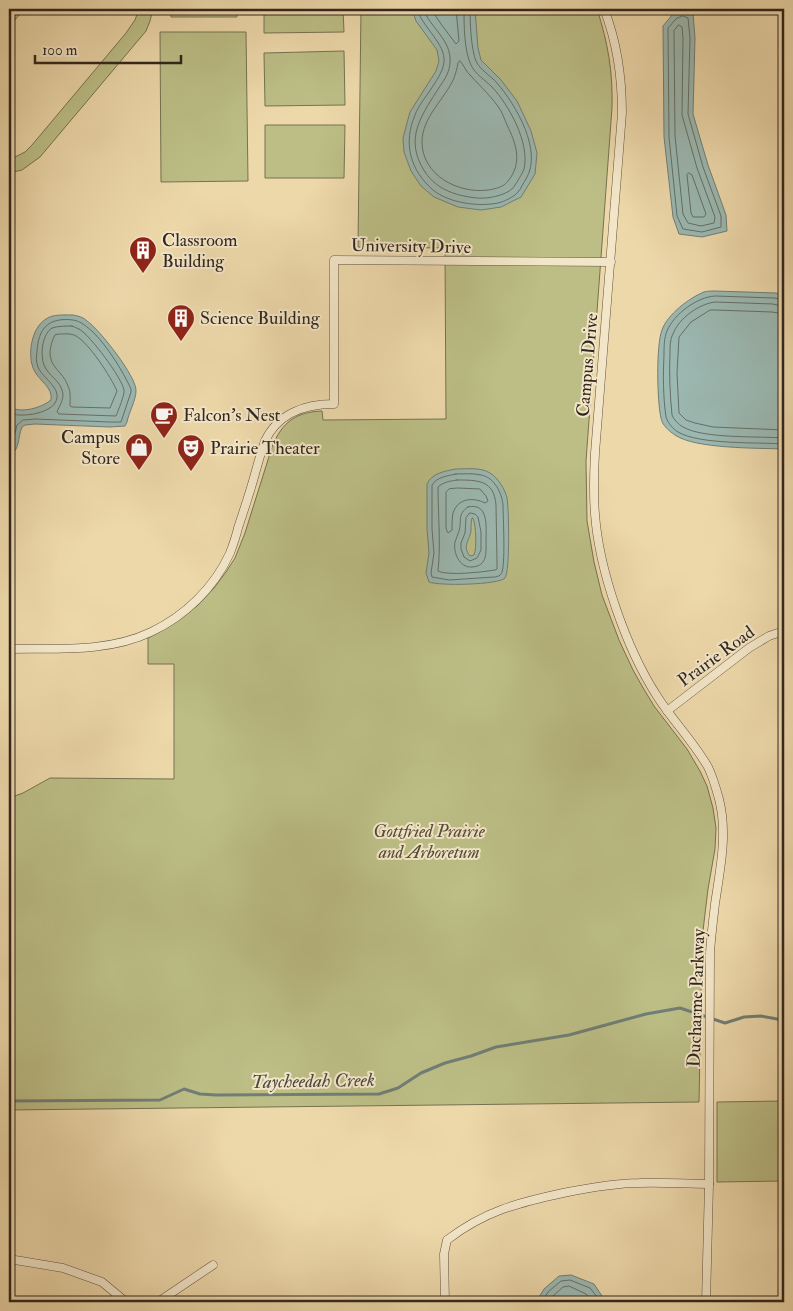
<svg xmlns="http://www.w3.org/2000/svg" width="793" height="1311" viewBox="0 0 793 1311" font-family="'IM FELL Double Pica',serif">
<rect width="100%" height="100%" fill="#edd8aa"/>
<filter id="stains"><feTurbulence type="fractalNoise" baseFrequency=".004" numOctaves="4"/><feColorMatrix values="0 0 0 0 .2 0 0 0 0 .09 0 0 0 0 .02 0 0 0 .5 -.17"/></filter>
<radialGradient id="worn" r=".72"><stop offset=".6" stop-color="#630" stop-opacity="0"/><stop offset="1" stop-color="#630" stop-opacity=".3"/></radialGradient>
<g fill="#bcbe86" stroke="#767252">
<polygon points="9,9 24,9 9,27"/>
<polygon points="139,9 153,9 150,21 146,31 40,157 22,170 9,173 9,160 25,152 32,145 126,33 135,20"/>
<polygon points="171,9 236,9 237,17 171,17"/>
<polygon points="264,9 343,9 344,32 264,33"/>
<path d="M361,9H597C608,43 613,72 612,108L586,461L587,521L594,562L602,595L619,640L633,670L642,686L654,706L687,749L700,771L707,786L713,808L716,828L715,849L708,889L702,939L699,1102L9,1110V798L23,793L50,778L174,779V664H148V638L167,627L197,606L214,588L226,572L235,558L245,533L272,447C282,422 296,412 322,411L323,420L446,419L445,248L358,247Z"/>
<polygon points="160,32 246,32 248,181 161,182"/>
<polygon points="344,51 345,105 265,106 264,53"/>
<polygon points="265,125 345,125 344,178 265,178"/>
<polygon points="784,1101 784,1181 717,1182 717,1102"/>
</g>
<g fill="#9bb8b1" stroke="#717e76" fill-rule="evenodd">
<polygon points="412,9 475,9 478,48 481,60 501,80 517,101 531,131 537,153 535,174 521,197 501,207 481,210 458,207 434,197 421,186 411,171 404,152 403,138 410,112 436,71 439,61 437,50 416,21"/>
<polygon points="683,11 693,13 695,38 693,114 708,165 726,215 727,231 702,237 679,234 673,217 664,137 663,26 673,14"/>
<path d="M715,291L776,293L784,296V449C758,448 695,449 675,435C669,431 662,425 661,418C657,401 656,345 662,330C667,315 689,298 704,292C707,291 711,291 715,291Z"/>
<path d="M73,315C78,316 83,317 87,321C99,329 137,377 136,391C136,400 129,412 127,422L125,426L110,427L35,424L25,425L22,427C17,439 21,448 9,457V404L11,408C23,413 41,408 51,400C53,387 39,381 34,370C27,356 31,328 46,319C53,314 64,315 73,315Z"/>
<path d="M456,469C466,469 481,467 490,473C498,478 505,489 507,498C509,508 510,572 505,578C498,585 439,586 429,582L426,573L429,553L427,529V484C432,473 445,471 456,469ZM472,518H473C476,526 477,548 474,555L470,556C462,546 469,542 471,531C471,527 471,522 472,518Z"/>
<polygon points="571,1275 594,1284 606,1302 536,1302 544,1289 559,1276"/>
</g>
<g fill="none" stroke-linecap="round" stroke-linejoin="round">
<g stroke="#666f68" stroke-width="1">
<path d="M417,9C422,27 446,44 444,62C443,72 436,81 431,89C426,97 418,106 415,115C403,143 410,170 433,190C449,203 478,207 498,203C503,202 514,197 518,192C521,189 523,183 526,179C543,151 516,105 497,83C491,76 480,70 476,61C471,49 470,22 470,9"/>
<path d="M423,9C430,27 452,41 450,62C450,71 445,79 440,86C422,115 403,138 425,172C437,190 457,196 477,198C487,199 505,196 513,188C513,188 517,182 517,182C519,178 523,173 524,169C530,143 509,105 492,87C485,80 475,74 471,65C464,51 464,24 464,9"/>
<polyline points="431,9 441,24 456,44 459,41 456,9"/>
<polygon points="683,16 688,18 690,38 688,114 703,167 721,216 721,227 702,232 683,229 677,216 669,137 668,28 676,19"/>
<polygon points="679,25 682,27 683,38 682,115 697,168 715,217 714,223 701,226 688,223 683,214 675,136 674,31"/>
<path d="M460,61C464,65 466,72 471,76C481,87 493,98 501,111C503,115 505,120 507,125C516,143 523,163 508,181C504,187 495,189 488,190C458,194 422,175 422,142C422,117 445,99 454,78C456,73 457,68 458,63Z"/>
<polygon points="689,173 692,175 706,214 704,217 693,217 691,213 687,175"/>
<path d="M784,300L774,298L715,296C697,297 674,314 667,331C664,338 664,347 664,355C663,375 663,396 666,417C668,423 673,429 678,432C700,445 758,442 784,444"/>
<path d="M784,307L773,304L715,302C699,304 679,318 673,334C670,339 670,347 670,353C669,374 670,395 672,415C674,420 678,424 683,427C704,439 758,436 784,438"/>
<polyline points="784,314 772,312 715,310 710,310 691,322 679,337 677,373 679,413 686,420 695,423 713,427 784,430"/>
<path d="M72,326C74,327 77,328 79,329C90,335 122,378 124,390C125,394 118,411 116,416L59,414L57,412C59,406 63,402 63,394C61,380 48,376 44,365C40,355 42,334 52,328C58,326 66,326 72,326Z"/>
<path d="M60,334C65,334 71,333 76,336C89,343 111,377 117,391L110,408L72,407L70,406C70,399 71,392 68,386C63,371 49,368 50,351C51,345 52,340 55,335Z"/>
<path d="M9,413C20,418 48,414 55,403C64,389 42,378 38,367C36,362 36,357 37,352C38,328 49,317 73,320C81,321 87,327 93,332C107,346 123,371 131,389V392L121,422H110L35,419L23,420L17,425L12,446L9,451"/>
<path d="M456,474C464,474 473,473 481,475C494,477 502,493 503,505C503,515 506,569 501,574C500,576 496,577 494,577L449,580L432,577L431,573L434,553L432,529V485C437,477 447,476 456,474Z"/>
<path d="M457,480C478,480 494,480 496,505L497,562V569L495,570C483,572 448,576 438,571C441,543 438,515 438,487C443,482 451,481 457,480Z"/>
<path d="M458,488L480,489L486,496L488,501L485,503C473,497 458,498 453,513C452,518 452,524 452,530L448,533L447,531L446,528V492L449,489Z"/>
<path d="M468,507C489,502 486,527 486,540C486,552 488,566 472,567C459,568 453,552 455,542C456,538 458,535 459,531C462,521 457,514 468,507Z"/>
<polygon points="470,513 475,514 478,517 481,532 481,550 477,558 470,561 464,557 461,549 461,543 465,533 466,518"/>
<polyline points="542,1302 548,1292 561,1281 570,1280 590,1288 601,1302"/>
<polyline points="549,1302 553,1296 563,1287 569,1286 586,1294 593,1302"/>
</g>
<polyline stroke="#717e76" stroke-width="3" points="9,1101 160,1100 184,1089 200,1094 216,1095 379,1094 398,1088 421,1073 445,1063 471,1056 496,1047 569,1035 646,1014 680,1008 725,1023 744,1017 761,1016 777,1019 784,1021"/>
<g stroke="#605241" stroke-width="9">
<g id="street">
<path d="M604,9C617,42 622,77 622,113L595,453C594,473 593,493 595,514C599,570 626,648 657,696C672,720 693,741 708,767C713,777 716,788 719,799C728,834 720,869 715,904C713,921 711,937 710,953L709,1184L706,1302"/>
<path d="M9,649C56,648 107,653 151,632C185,616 214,588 230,553C233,545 236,537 238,528C244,510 250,492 255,474C258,463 261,452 265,441C278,413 306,404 334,404V260L611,262"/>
<polyline points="667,711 749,648 769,636 784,631"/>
<polyline points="9,1259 63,1268 102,1282 126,1302"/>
<polyline points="158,1302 213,1265"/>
<path d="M445,1302L444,1254L447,1240C485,1211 517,1203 563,1193C588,1188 614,1183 639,1183C662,1182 685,1184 709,1184"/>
</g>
</g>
<use href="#street" stroke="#f3e6c8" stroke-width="8"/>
</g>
<defs>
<g id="building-pin" transform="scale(1.4375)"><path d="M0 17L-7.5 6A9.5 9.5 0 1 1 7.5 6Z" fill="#8f2418" stroke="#f3e6c8"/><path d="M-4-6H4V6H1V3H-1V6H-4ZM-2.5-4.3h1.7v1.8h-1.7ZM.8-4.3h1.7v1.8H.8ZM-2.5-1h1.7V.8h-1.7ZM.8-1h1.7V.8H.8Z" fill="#fff"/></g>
<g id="cafe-pin" transform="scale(1.4375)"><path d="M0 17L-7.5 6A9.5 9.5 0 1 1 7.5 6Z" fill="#8f2418" stroke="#f3e6c8"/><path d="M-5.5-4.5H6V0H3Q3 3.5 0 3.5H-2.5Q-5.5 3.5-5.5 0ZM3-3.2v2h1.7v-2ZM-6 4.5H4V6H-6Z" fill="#fff"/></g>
<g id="shop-pin" transform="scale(1.4375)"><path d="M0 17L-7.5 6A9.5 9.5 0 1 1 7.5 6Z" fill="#8f2418" stroke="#f3e6c8"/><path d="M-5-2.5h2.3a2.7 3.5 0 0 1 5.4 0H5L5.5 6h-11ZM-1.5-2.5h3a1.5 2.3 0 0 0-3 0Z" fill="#fff"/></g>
<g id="theatre-pin" transform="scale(1.4375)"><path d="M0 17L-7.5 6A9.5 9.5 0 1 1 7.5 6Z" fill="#8f2418" stroke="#f3e6c8"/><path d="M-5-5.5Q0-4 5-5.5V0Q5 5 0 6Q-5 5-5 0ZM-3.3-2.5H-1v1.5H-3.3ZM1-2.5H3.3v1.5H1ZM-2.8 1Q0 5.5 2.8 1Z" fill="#fff"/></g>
</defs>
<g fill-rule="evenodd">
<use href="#building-pin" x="143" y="250"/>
<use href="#building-pin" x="181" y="318"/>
<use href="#cafe-pin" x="164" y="415"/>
<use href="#shop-pin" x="139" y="447"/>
<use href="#theatre-pin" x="191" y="448"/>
</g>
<g text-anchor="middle" stroke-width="4" stroke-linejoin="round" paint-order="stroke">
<g font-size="18" fill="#31261e" stroke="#f3e6c8" text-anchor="start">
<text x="162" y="246">Classroom<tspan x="162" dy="21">Building</tspan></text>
<text x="200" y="324">Science Building</text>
<text x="183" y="421">Falcon's Nest</text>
<text x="120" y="443" text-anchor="end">Campus<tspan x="120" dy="21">Store</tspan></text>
<text x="210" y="454">Prairie Theater</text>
</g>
<g font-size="18" fill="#31261e" stroke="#f3e6c8">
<text transform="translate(411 246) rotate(1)" y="6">University Drive</text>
<text transform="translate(587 365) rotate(-85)" y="6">Campus Drive</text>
<text transform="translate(716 656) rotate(-36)" y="6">Prairie Road</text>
<text transform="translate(696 998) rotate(-88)" y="6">Ducharme Parkway</text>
</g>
<g font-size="18" font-style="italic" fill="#544c38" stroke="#f3e6c8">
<text x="429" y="837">Gottfried Prairie<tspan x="429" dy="21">and Arboretum</tspan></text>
</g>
<g font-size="19" font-style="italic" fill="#4c4a43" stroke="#f3e6c8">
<text transform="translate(313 1080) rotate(-1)" y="7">Taycheedah Creek</text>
</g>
</g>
<rect width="793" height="1311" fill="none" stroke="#edd8aa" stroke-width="30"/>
<rect x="10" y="10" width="773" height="1291" fill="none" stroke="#31261e" stroke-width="2.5"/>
<rect x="15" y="15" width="763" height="1281" fill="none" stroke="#31261e"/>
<path d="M35 55v8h146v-8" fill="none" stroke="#31261e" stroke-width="2.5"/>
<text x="42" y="55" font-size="15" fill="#31261e" stroke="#f3e6c8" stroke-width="4" paint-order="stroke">100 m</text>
<rect width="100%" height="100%" filter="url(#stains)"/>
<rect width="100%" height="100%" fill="url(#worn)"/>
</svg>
